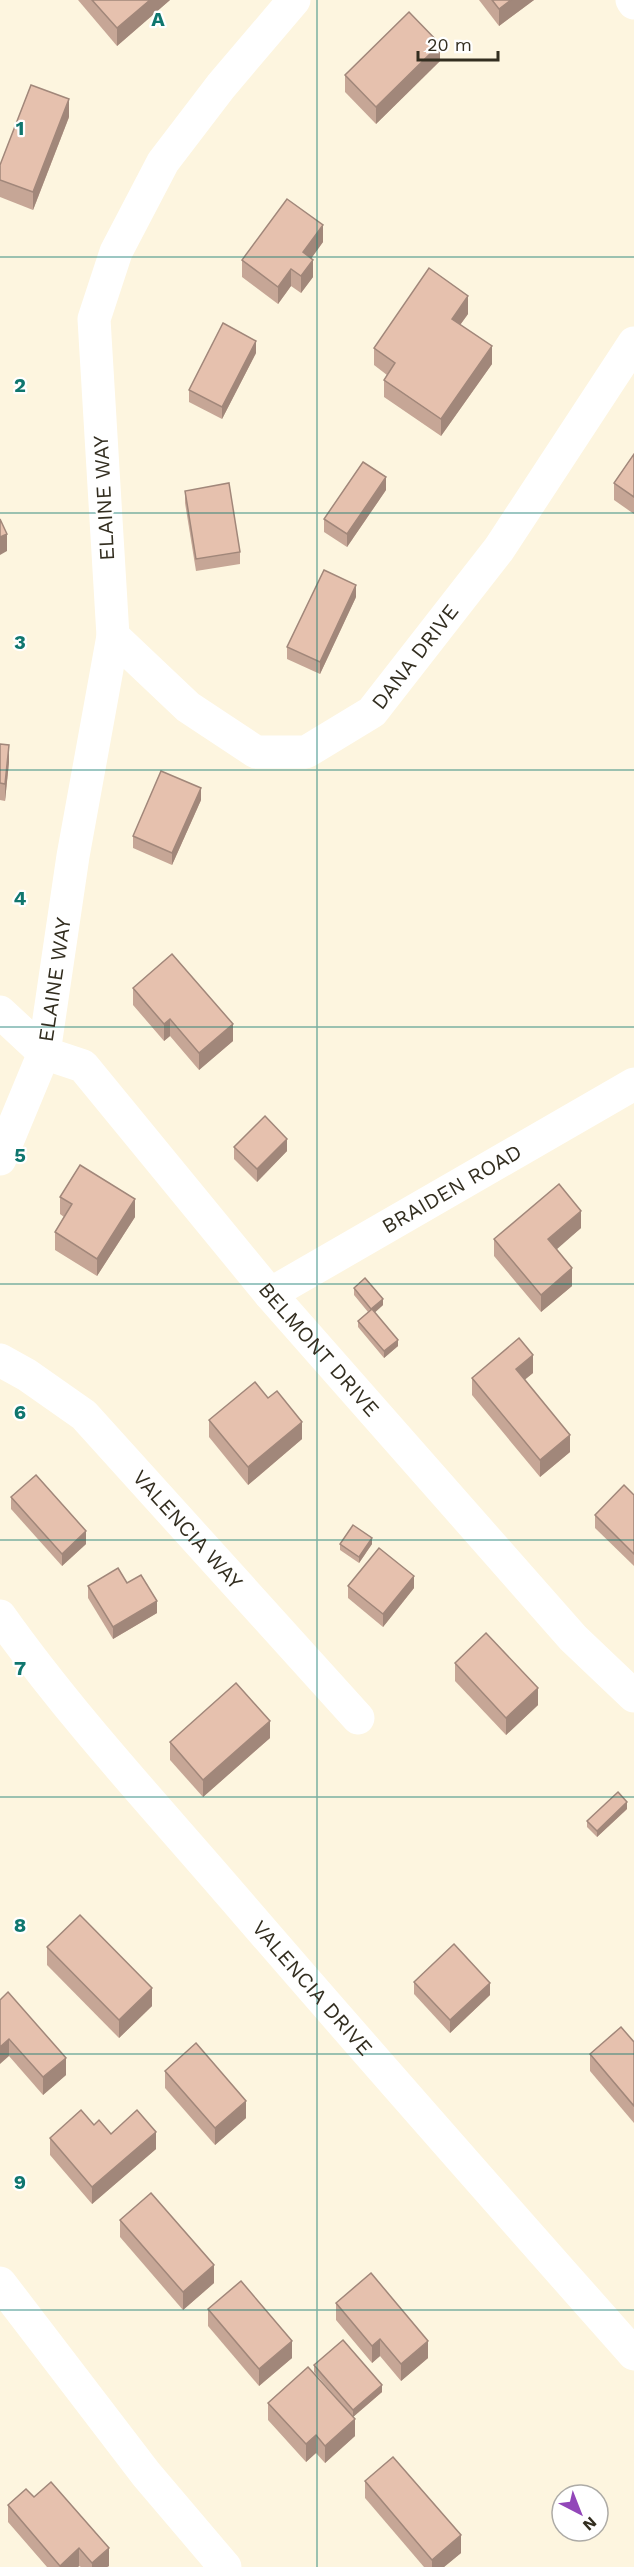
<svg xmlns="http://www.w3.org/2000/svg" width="634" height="2567" viewBox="0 0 634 2567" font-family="'Work Sans',sans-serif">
<rect width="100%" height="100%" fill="#fdf5df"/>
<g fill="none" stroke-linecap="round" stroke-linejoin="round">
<g stroke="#fff" stroke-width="33">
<polyline points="632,0 634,3"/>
<path id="s1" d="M113,636L188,707L256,752H306L372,712L499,549L634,343"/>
<path id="s2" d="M0,1012L44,1053L83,1066L270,1294L573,1638L634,1696"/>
<path id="s3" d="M0,1159L44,1053L73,856L113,636L94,319L116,252L163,162L221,86L294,0"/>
<path id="s4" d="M270,1294L634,1084"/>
<path id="s5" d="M0,1360L27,1375L84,1415L358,1718"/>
<path id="s6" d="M0,1616C71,1716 155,1806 234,1898C366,2051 500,2203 634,2354"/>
<polyline points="0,2283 146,2474 225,2567"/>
</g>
</g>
<g fill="#c6a696">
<polygon points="78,0 170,0 117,46"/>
<polygon points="479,0 534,0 499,26"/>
<polygon points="440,61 376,124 345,92 345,75"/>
<polygon points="69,117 33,210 0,197 0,165"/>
<polygon points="323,242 311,258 313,277 301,293 291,286 278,304 242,277 242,260"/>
<polygon points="468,314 460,325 492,364 441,436 384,397 384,380 387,375 374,365 374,348"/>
<polygon points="256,353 222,419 189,402 189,390"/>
<polygon points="634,454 634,514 614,500 614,483"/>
<polygon points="386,490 347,547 324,532 324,519"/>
<polygon points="185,491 240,552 240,564 196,571 185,503"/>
<polygon points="356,597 320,674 287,659 287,647"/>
<polygon points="0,744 9,762 5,801 0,800"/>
<polygon points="201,800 172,865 133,848 133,836"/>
<polygon points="133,988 233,1041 199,1070 170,1036 164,1041 133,1005"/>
<polygon points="234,1147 287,1151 257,1182 234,1159"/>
<polygon points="60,1197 135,1217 97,1276 55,1250 55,1232 64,1217 60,1214"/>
<polygon points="581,1228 556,1249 572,1286 541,1312 494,1256 494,1239"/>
<polygon points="354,1288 383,1305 374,1313 398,1346 384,1358 358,1327 358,1321 368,1312 354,1295"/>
<polygon points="533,1373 525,1379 570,1452 540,1477 472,1395 472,1378"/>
<polygon points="268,1398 302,1439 248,1485 209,1437 209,1420"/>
<polygon points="634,1495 634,1566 595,1528 595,1515"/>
<polygon points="11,1497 86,1544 62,1566 11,1509"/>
<polygon points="340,1544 372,1544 359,1563 340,1550"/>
<polygon points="88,1586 157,1613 113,1639 88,1598"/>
<polygon points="348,1586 414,1588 383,1627 348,1598"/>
<polygon points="455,1663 538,1705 506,1735 455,1681"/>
<polygon points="270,1738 203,1797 170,1760 170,1742"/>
<polygon points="627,1809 597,1837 587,1827 587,1821"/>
<polygon points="47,1947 152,2006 119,2038 47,1965"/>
<polygon points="414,1982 490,1995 450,2033 414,1994"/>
<polygon points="0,2000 66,2075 43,2095 9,2056"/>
<polygon points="634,2042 634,2123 590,2071 590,2054"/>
<polygon points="165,2071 246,2118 215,2145 165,2088"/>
<polygon points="94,2125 111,2134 156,2149 92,2204 50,2155 50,2138"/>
<polygon points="120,2220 214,2283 183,2310 120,2237"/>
<polygon points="336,2303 428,2358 401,2381 380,2356 372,2363 336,2320"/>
<polygon points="208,2309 292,2358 259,2386 208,2326"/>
<polygon points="314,2365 382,2392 353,2417 355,2436 325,2463 316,2453 306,2462 268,2420 268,2403 347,2410 314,2372"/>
<polygon points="365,2481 461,2553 444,2567 424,2567 365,2498"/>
<polygon points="34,2497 109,2566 107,2567 81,2567 79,2566 78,2567 47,2567 8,2522 8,2505"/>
</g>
<g fill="#a1877a">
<polygon points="150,0 170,0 117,46 117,28"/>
<polygon points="511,0 534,0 499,26 499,9"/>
<polygon points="440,44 440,61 376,124 376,107"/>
<polygon points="69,99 69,117 33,210 33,192"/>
<polygon points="323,225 323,242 303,270 303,252"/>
<polygon points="313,260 313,277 301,293 301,276"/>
<polygon points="291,269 291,286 278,304 278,287"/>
<polygon points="468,296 468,314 452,336 452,319"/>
<polygon points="256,341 256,353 222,419 222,407"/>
<polygon points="492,346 492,364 441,436 441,419"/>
<polygon points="386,477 386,490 347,547 347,534"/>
<polygon points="7,534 7,551 0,555 0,537"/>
<polygon points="356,585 356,597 320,674 320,662"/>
<polygon points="9,745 9,762 5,801 5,784"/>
<polygon points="201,788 201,800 172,865 172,853"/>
<polygon points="170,1019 170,1036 164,1041 164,1024"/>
<polygon points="233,1024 233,1041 199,1070 199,1053"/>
<polygon points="287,1139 287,1151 257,1182 257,1169"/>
<polygon points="135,1199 135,1217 97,1276 97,1259"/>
<polygon points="581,1211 581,1228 548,1257 548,1239"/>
<polygon points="572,1268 572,1286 541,1312 541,1295"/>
<polygon points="383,1299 383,1305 371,1316 371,1309"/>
<polygon points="398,1340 398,1346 384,1358 384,1351"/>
<polygon points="533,1355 533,1373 516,1387 516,1369"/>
<polygon points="302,1422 302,1439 248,1485 248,1467"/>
<polygon points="570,1435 570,1452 540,1477 540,1460"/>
<polygon points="86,1531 86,1544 62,1566 62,1554"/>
<polygon points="372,1538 372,1544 359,1563 359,1557"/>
<polygon points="414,1576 414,1588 383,1627 383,1614"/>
<polygon points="157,1601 157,1613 113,1639 113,1627"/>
<polygon points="538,1688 538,1705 506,1735 506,1718"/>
<polygon points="270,1721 270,1738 203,1797 203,1780"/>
<polygon points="627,1802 627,1809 597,1837 597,1831"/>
<polygon points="490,1983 490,1995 450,2033 450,2020"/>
<polygon points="152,1988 152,2006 119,2038 119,2020"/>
<polygon points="9,2039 9,2056 0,2064 0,2047"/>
<polygon points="66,2058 66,2075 43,2095 43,2077"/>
<polygon points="246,2101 246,2118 215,2145 215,2128"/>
<polygon points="156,2132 156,2149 92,2204 92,2187"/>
<polygon points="214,2265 214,2283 183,2310 183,2292"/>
<polygon points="380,2339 380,2356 372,2363 372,2346"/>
<polygon points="292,2341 292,2358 259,2386 259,2369"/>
<polygon points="428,2341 428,2358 401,2381 401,2364"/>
<polygon points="382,2385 382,2392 353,2417 353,2410"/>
<polygon points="355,2419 355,2436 325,2463 325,2446"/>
<polygon points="316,2435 316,2453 306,2462 306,2444"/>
<polygon points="461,2535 461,2553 444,2567 432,2567 432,2560"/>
<polygon points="79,2548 79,2566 78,2567 60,2567 60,2566"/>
<polygon points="109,2548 109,2566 107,2567 92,2567 92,2563"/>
</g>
<g fill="#e6c1ae" stroke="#a1877a" stroke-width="1.5">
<polygon points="92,0 150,0 117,28"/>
<polygon points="492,0 511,0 499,9"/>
<polygon points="409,12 440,44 376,107 345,75"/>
<polygon points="31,85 69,99 33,192 0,180 0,165"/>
<polygon points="287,199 323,225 303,252 313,260 301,276 291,269 278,287 242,260"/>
<polygon points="429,268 468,296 452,319 492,346 441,419 384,380 395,363 374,348"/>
<polygon points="223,323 256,341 222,407 189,390"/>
<polygon points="634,454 634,497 614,483"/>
<polygon points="363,462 386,477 347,534 324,519"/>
<polygon points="229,483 240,552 196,559 185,491"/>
<polygon points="0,519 7,534 0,537"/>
<polygon points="324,570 356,585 320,662 287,647"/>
<polygon points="0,744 9,745 5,784 0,783"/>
<polygon points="161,771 201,788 172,853 133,836"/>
<polygon points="172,954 233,1024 199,1053 170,1019 164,1024 133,988"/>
<polygon points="265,1116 287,1139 257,1169 234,1147"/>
<polygon points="80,1165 135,1199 97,1259 55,1232 72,1204 60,1197"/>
<polygon points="559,1184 581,1211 548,1239 572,1268 541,1295 494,1239"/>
<polygon points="365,1278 383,1299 371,1309 354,1288"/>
<polygon points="372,1309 398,1340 384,1351 358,1321"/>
<polygon points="519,1338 533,1355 516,1369 570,1435 540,1460 472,1378"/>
<polygon points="255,1382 268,1398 277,1391 302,1422 248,1467 209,1420"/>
<polygon points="36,1475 86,1531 62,1554 11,1497"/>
<polygon points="624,1485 634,1495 634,1554 595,1515"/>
<polygon points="353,1525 372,1538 359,1557 340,1544"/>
<polygon points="379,1548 414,1576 383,1614 348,1586"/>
<polygon points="118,1568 127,1583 141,1575 157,1601 113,1627 88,1586"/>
<polygon points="486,1633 538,1688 506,1718 455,1663"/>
<polygon points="236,1683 270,1721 203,1780 170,1742"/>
<polygon points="618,1792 627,1802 597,1831 587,1821"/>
<polygon points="80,1915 152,1988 119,2020 47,1947"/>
<polygon points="454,1944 490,1983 450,2020 414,1982"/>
<polygon points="8,1992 66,2058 43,2077 9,2039 0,2047 0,2000"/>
<polygon points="621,2027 634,2042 634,2106 590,2054"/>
<polygon points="196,2043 246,2101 215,2128 165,2071"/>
<polygon points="81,2110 94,2125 99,2120 111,2134 137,2110 156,2132 92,2187 50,2138"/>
<polygon points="151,2193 214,2265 183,2292 120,2220"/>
<polygon points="371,2273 428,2341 401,2364 380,2339 372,2346 336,2303"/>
<polygon points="241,2281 292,2341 259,2369 208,2309"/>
<polygon points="343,2340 382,2385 353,2410 314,2365"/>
<polygon points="308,2367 355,2419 325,2446 316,2435 306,2444 268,2403"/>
<polygon points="393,2457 461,2535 432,2560 365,2481"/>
<polygon points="51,2482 109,2548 92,2563 79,2548 60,2566 8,2505 26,2489 34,2497"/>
</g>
<path fill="none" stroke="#0f766e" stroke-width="1.5" stroke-opacity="0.55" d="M317,0V2567M0,257H634M0,513H634M0,770H634M0,1027H634M0,1284H634M0,1540H634M0,1797H634M0,2054H634M0,2310H634"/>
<g text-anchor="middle" stroke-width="4.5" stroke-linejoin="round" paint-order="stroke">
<g font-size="21" fill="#332e20" stroke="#fff">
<text transform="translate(104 498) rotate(-93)" y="7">ELAINE WAY</text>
<text dy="7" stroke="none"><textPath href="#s1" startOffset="382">DANA DRIVE</textPath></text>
<text dy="7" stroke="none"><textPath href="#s3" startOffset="189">ELAINE WAY</textPath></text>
<text dy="7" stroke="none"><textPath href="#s4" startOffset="210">BRAIDEN ROAD</textPath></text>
<text dy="7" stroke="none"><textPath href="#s2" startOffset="470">BELMONT DRIVE</textPath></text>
<text dy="7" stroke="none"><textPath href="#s5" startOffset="255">VALENCIA WAY</textPath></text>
<text dy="7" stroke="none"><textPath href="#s6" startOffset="486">VALENCIA DRIVE</textPath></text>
</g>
</g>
<g font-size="20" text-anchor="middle" font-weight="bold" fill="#0f766e" stroke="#fff" stroke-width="4.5" stroke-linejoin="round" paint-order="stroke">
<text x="158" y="26">A</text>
<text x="20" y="135">1</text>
<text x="20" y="392">2</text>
<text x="20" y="649">3</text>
<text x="20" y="905">4</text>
<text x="20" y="1162">5</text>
<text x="20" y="1419">6</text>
<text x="20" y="1675">7</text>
<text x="20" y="1932">8</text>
<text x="20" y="2189">9</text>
</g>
<g transform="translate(580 2513) rotate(138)"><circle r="28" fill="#ffffff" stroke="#adaba6" stroke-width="1.5"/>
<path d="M0-4.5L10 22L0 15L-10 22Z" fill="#9247b9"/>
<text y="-9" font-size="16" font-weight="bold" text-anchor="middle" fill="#332e20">N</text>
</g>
<path d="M418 51v9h80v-9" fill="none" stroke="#332e20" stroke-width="3"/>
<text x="427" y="51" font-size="18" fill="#332e20" stroke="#ffffff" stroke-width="4.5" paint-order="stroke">20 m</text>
</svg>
